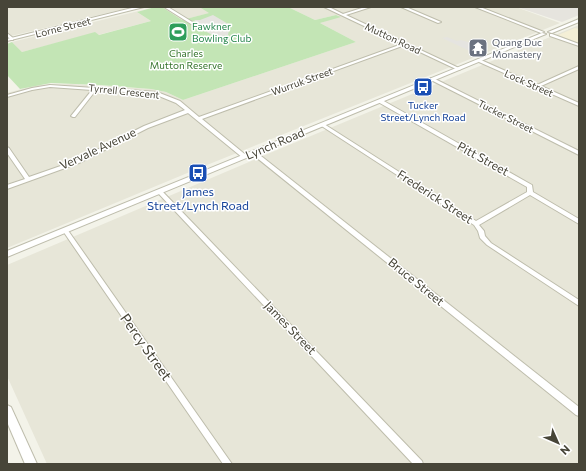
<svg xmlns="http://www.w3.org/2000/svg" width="586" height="471" viewBox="0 0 586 471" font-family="Commissioner,sans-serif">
<rect width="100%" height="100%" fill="#f3f3e9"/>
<g fill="#e7e6d8">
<polygon points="7,7 132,7 7,37"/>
<polygon points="155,7 137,12 151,21 98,35 95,33 22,52 12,42"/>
<polygon points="162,7 205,7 202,8 210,13 182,20"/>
<polygon points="288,7 516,7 560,23 197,169 7,248 7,93 37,85 71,84 151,89 166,92 183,100 356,42 320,23 340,16 336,15 315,20"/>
<polygon points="579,25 579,464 47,464 7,376 7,265 277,150"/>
</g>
<polygon fill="#f4efd6" points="575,28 579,29 579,43 558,35"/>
<polygon fill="#e6e4de" points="517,7 579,7 579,15 562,22"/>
<polygon fill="#c3e5b5" points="155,7 162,7 182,20 209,13 201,8 205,7 288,7 315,20 336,15 341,17 320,23 356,42 183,100 166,92 151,89 99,85 51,83 20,89 7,75 7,44 12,42 22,52 95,32 99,35 151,21 137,12"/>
<g fill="#e5e4e0">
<polygon points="213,15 230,25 228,35 216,37 190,23 196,22 194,20 200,20"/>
<polygon points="447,37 457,41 461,40 481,46 470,51 442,38"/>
</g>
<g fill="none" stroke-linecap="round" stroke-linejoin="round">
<g stroke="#bebdac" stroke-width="2">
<g id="minor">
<polygon points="164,7 168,7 194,23 191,24"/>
<polygon points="324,7 329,7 343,14 365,7 371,7 346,15 461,69 458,70 405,45 202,119 247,156 247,158 243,158 188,113 148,128 79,163 7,189 7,185 25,179 7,153 7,147 9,148 29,177 75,161 144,126 185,110 176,103 154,94 96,90 75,117 73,117 71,116 92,90 50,87 32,90 7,97 7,95 32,88 50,85 94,88 96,87 98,88 157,92 180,101 199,117 402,44"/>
<polygon points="401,7 406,7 441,22 438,23"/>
<polygon points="475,7 480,7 544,32 541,33"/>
<polygon points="7,33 13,38 13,40 11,40 7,36"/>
<polygon points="550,34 552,34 579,44 579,46 550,36"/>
<polygon points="479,60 481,60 537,85 579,66 579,69 541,86 579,103 579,106 479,62"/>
<polygon points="431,78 433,78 579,151 579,155 431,80"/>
<polygon points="378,100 382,100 532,185 533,192 579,219 579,224 530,195 479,225 484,231 485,236 491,243 579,300 579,306 487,245 480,238 478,231 474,225 320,125 322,124 324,124 476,221 527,192 527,187 378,102"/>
<polygon points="254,151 256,152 579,407 579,416 576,415 252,154 252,152"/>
<polygon points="160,190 162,191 422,461 423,464 413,464 158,193 157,192"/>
<polygon points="65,228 67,229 232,464 223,464 63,231 62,230"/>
</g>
</g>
<g stroke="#bebdac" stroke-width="2">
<g id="tertiary">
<polygon points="136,7 144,7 7,41 7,39"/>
<polygon points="579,19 579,22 552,33 548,32"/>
<polygon points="542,33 546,34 7,257 7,251"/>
<polygon points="7,405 11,407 37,464 25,464 7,422"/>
</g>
</g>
<use href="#minor" fill="#fff" fill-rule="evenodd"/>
<use href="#tertiary" fill="#fff" fill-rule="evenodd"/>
</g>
<defs>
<g id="stadium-square" transform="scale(1)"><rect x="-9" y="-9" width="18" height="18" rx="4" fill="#2e9e5b" stroke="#fff"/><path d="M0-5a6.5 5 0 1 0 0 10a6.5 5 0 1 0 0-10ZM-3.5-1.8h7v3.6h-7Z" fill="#fff"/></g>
<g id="temple-square" transform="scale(1)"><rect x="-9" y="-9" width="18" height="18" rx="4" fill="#6b7280" stroke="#fff"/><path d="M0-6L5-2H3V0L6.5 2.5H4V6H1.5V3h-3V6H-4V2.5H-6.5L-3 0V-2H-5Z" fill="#fff"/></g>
<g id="bus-square" transform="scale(1)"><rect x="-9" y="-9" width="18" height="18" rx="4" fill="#1a4fb4" stroke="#fff"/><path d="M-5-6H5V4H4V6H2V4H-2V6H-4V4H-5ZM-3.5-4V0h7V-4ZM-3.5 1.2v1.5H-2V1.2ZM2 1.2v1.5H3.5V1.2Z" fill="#fff"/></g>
</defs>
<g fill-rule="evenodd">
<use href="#stadium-square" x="178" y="32"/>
<use href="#temple-square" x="478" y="48"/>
<use href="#bus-square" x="423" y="87"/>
<use href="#bus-square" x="198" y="173"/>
</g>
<g text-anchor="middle" stroke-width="3" stroke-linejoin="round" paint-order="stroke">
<g font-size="10" fill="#27864d" stroke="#fff" text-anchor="start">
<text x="192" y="30">Fawkner<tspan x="192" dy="12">Bowling Club</tspan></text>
</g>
<g font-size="10" fill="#474538" stroke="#fff">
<text transform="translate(63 27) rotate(-14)" y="4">Lorne Street</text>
<text transform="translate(393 38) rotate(25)" y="4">Mutton Road</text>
<text transform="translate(302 81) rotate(-20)" y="4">Wurruk Street</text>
<text transform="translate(529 83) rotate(24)" y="4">Lock Street</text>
<text transform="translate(124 91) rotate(6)" y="4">Tyrrell Crescent</text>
<text transform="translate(506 116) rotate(27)" y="4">Tucker Street</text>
</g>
<g font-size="10" fill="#5b616d" stroke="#fff" text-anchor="start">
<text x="492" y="46">Quang Duc<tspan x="492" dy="12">Monastery</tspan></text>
</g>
<g font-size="10" fill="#37752e" stroke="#fff">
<text x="186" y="57">Charles<tspan x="186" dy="12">Mutton Reserve</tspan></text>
</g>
<g font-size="10" fill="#164399" stroke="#fff">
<text x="423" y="109">Tucker<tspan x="423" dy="12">Street/Lynch Road</tspan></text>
</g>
<g font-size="12" fill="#474538" stroke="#fff">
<text transform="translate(275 144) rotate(-23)" y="4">Lynch Road</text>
<text transform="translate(98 149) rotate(-25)" y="4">Vervale Avenue</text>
<text transform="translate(483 159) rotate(29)" y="4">Pitt Street</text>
<text transform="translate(435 197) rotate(33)" y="4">Frederick Street</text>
<text transform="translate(416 282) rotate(39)" y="4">Bruce Street</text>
<text transform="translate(290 328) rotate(46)" y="4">James Street</text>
</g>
<g font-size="12" fill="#164399" stroke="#fff">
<text x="198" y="196">James<tspan x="198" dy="14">Street/Lynch Road</tspan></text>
</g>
<g font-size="14" fill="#474538" stroke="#fff">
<text transform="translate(146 347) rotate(55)" y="5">Percy Street</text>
</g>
</g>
<rect width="586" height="471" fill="none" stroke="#474538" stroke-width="16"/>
<g transform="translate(558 443) rotate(135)" stroke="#ffffff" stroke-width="3" paint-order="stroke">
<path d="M0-3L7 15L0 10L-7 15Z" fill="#474538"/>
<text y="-6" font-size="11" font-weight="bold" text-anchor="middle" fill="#474538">N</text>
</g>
</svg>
